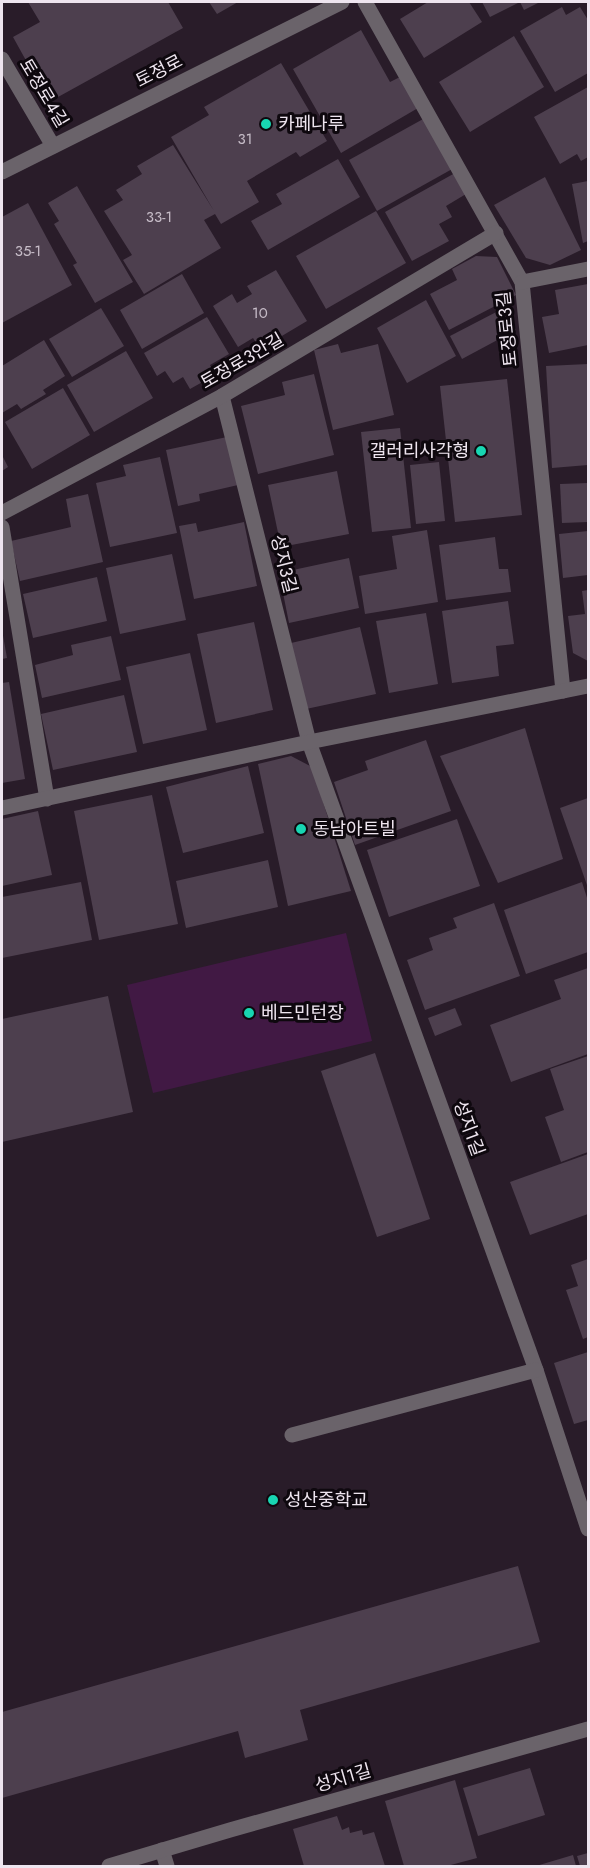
<svg xmlns="http://www.w3.org/2000/svg" width="590" height="1868" viewBox="0 0 590 1868" font-family="Jost,'Noto Sans KR',sans-serif">
<rect width="100%" height="100%" fill="#291c29"/>
<polygon fill="#411944" points="346,933 372,1041 153,1093 127,985"/>
<g fill="#4d3f4e">
<polygon points="28,2 168,2 183,28 49,102 13,37 40,22"/>
<polygon points="209,2 238,2 217,14"/>
<polygon points="428,2 469,2 482,22 424,58 400,19"/>
<polygon points="482,2 520,2 490,17"/>
<polygon points="520,2 540,2 524,10"/>
<polygon points="562,7 566,15 580,7 588,20 588,73 555,92 520,31"/>
<polygon points="361,30 390,82 400,77 418,108 341,153 293,69"/>
<polygon points="514,36 544,87 470,132 439,82"/>
<polygon points="281,63 327,141 300,157 296,152 247,181 259,202 221,224 215,214 204,220 221,248 144,294 123,260 132,255 104,211 123,200 116,190 142,174 137,166 173,145 214,211 171,137 209,115 204,107"/>
<polygon points="588,87 588,157 581,161 577,154 560,164 534,117"/>
<polygon points="425,118 454,168 377,211 349,160"/>
<polygon points="338,159 360,197 268,250 251,221 282,204 276,194"/>
<polygon points="455,173 466,194 446,206 452,217 439,224 449,241 412,261 385,212"/>
<polygon points="545,177 581,250 550,265 526,258 494,205"/>
<polygon points="588,181 588,241 583,243 572,184"/>
<polygon points="77,186 133,282 95,303 73,265 77,263 54,224 59,221 48,203"/>
<polygon points="28,203 72,285 2,323 2,217"/>
<polygon points="376,211 406,263 326,309 296,256"/>
<polygon points="476,256 497,257 516,295 449,330 430,294 457,280 452,269"/>
<polygon points="276,270 307,321 260,349 253,338 238,347 213,306 232,294 237,303 252,294 247,286"/>
<polygon points="182,274 204,313 142,349 120,310"/>
<polygon points="588,284 588,345 549,353 542,317 559,314 555,290"/>
<polygon points="426,300 456,356 407,383 377,328"/>
<polygon points="101,308 124,346 72,377 49,339"/>
<polygon points="504,308 516,330 462,359 450,336"/>
<polygon points="207,317 229,354 210,365 215,375 190,389 183,377 173,383 165,371 157,376 144,353"/>
<polygon points="44,340 65,376 43,390 46,394 21,409 17,404 2,413 2,366"/>
<polygon points="338,344 341,353 378,344 394,415 333,430 314,350"/>
<polygon points="126,351 153,398 94,432 67,385"/>
<polygon points="588,364 588,465 552,468 546,366"/>
<polygon points="314,374 334,455 258,474 241,406 285,395 282,382"/>
<polygon points="507,379 522,515 455,522 440,386"/>
<polygon points="63,388 90,435 32,469 5,422"/>
<polygon points="400,428 411,528 372,532 361,432"/>
<polygon points="227,437 238,485 199,494 200,501 178,506 166,450"/>
<polygon points="2,455 8,467 2,471"/>
<polygon points="160,457 177,533 110,547 96,483 126,476 123,465"/>
<polygon points="439,462 445,521 416,524 410,465"/>
<polygon points="337,471 349,534 281,547 268,485"/>
<polygon points="588,483 588,522 562,523 560,484"/>
<polygon points="88,494 103,562 20,581 11,541 71,527 66,499"/>
<polygon points="244,522 257,586 194,599 179,526 196,523 198,532"/>
<polygon points="427,530 438,602 365,614 359,576 397,569 392,536"/>
<polygon points="588,531 588,575 563,578 559,534"/>
<polygon points="495,537 499,569 508,569 511,592 446,600 439,545"/>
<polygon points="172,554 186,620 120,634 106,568"/>
<polygon points="349,558 359,608 289,623 279,573"/>
<polygon points="97,577 107,621 33,638 23,594"/>
<polygon points="588,590 588,661 573,653 568,616 585,614 582,591"/>
<polygon points="508,601 514,644 496,646 499,676 452,683 442,611"/>
<polygon points="426,613 438,684 389,693 376,621"/>
<polygon points="254,622 273,710 216,723 197,634"/>
<polygon points="360,627 376,694 306,709 291,643"/>
<polygon points="2,630 7,658 2,659"/>
<polygon points="111,636 121,680 42,698 35,665 73,655 71,645"/>
<polygon points="190,653 207,730 143,744 126,667"/>
<polygon points="9,682 25,779 2,783 2,683"/>
<polygon points="124,695 137,752 53,770 41,714"/>
<polygon points="525,728 563,859 498,883 440,756"/>
<polygon points="426,740 451,811 355,845 334,782 368,770 365,761"/>
<polygon points="291,756 312,767 351,891 288,906 258,764"/>
<polygon points="248,766 264,833 183,853 166,787"/>
<polygon points="152,795 178,924 99,940 74,811"/>
<polygon points="588,798 588,888 560,808"/>
<polygon points="38,811 52,875 2,886 2,819"/>
<polygon points="457,819 480,886 389,917 367,850"/>
<polygon points="268,860 278,907 186,928 176,881"/>
<polygon points="81,882 92,940 2,958 2,897"/>
<polygon points="582,882 588,901 588,952 526,974 504,910"/>
<polygon points="494,903 520,976 425,1010 407,960 433,950 429,938 457,928 453,918"/>
<polygon points="588,968 588,1054 511,1082 490,1025 561,999 554,980"/>
<polygon points="108,996 133,1112 2,1142 2,1019"/>
<polygon points="455,1008 462,1025 435,1036 428,1018"/>
<polygon points="375,1053 430,1219 377,1237 321,1071"/>
<polygon points="588,1056 588,1152 561,1162 545,1117 564,1110 550,1069"/>
<polygon points="588,1154 588,1214 530,1235 510,1182"/>
<polygon points="588,1259 588,1337 583,1339 566,1290 578,1286 571,1265"/>
<polygon points="588,1352 588,1420 574,1424 554,1363"/>
<polygon points="518,1566 540,1642 300,1710 308,1740 245,1758 238,1731 2,1798 2,1712"/>
<polygon points="530,1768 545,1815 478,1836 463,1788"/>
<polygon points="455,1780 477,1858 447,1866 404,1866 385,1801"/>
<polygon points="337,1816 342,1830 349,1827 350,1833 362,1830 363,1835 374,1832 385,1866 304,1866 293,1829"/>
<polygon points="588,1853 588,1866 580,1866 577,1856"/>
<polygon points="573,1855 576,1866 536,1866"/>
</g>
<g fill="none" stroke-linecap="round" stroke-linejoin="round">
<g stroke="#6a636a" stroke-width="15">
<polyline points="365,2 522,282 563,691"/>
<polyline points="2,59 53,146"/>
<polyline points="522,282 588,269"/>
<polyline points="222,396 309,742 536,1370 588,1529"/>
<polyline points="2,513 222,396 496,233"/>
<polyline points="2,527 47,799"/>
<polyline points="292,1435 536,1370"/>
<polyline points="162,1850 167,1866"/>
<polyline points="109,1866 230,1830 588,1729"/>
</g>
<polyline stroke="#6a636a" stroke-width="15" points="2,808 309,742 588,686"/>
<polyline stroke="#6a636a" stroke-width="15" points="2,172 342,2"/>
</g>
<g fill="#18d5b2" stroke="#0e080e" stroke-width="2">
<circle cx="266" cy="124" r="6"/>
<circle cx="481" cy="451" r="6"/>
<circle cx="301" cy="829" r="6"/>
<circle cx="249" cy="1013" r="6"/>
<circle cx="273" cy="1500" r="6"/>
</g>
<g text-anchor="middle" stroke-width="6" stroke-linejoin="round" paint-order="stroke">
<g font-size="15" fill="#c6bcc7">
<text x="245" y="144">31</text>
<text x="159" y="222">33-1</text>
<text x="28" y="256">35-1</text>
<text x="260" y="318">10</text>
</g>
<g font-size="18" fill="#eee5ef" stroke="#0e080e">
<text transform="translate(159 71) rotate(-27)" y="6">토정로</text>
<text transform="translate(44 93) rotate(59)" y="6">토정로4길</text>
<text transform="translate(507 329) rotate(-96)" y="6">토정로3길</text>
<text transform="translate(242 361) rotate(-30)" y="6">토정로3안길</text>
<text transform="translate(284 564) rotate(76)" y="6">성지3길</text>
<text transform="translate(469 1128) rotate(70)" y="6">성지1길</text>
<text transform="translate(343 1778) rotate(-16)" y="6">성지1길</text>
</g>
<g font-size="18" fill="#eee5ef" stroke="#0e080e" text-anchor="start">
<text x="278" y="130">카페나루</text>
<text x="469" y="457" text-anchor="end">갤러리사각형</text>
<text x="313" y="835">동남아트빌</text>
<text x="261" y="1019">베드민턴장</text>
<text x="285" y="1506">성산중학교</text>
</g>
</g>
<rect width="590" height="1868" fill="none" stroke="#eee5ef" stroke-width="6"/>
</svg>
